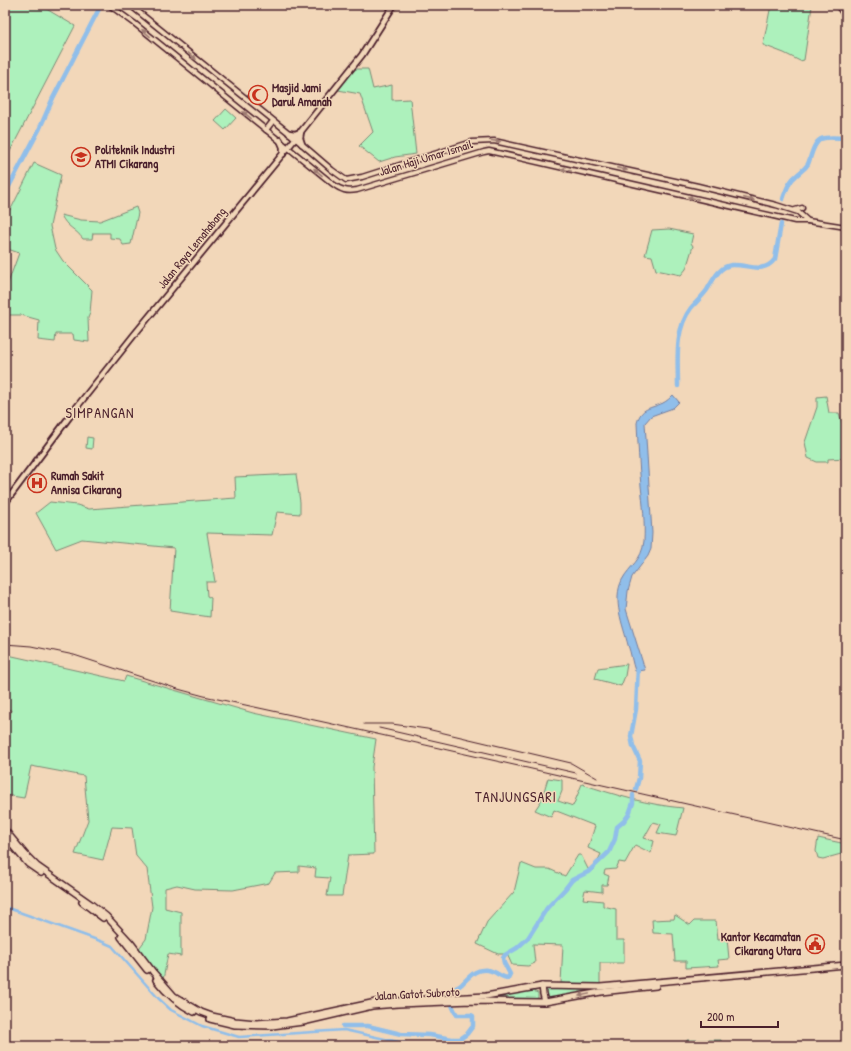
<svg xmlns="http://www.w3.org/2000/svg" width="851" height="1051" viewBox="0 0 851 1051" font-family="'Patrick Hand',sans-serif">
<rect width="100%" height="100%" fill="#f2d7b9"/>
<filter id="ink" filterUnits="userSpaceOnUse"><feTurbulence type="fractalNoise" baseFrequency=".025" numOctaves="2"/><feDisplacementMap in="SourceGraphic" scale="8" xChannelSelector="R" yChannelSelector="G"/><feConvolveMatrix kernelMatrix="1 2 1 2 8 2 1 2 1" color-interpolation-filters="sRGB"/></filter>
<g filter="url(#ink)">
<g fill="#adf1bc" stroke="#7c8874">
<polygon points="5,5 44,5 43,7 75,26 5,161"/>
<polygon points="771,5 812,6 804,60 800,61 784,53 763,45"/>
<polygon points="355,69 368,69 373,89 392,85 392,100 410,99 416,154 395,157 379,162 359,146 373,132 360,94 338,90"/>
<polygon points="226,109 236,118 225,130 215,121"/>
<polygon points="34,163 61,175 50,226 55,249 63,261 92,290 90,313 88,318 89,342 74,340 73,334 56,334 55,342 38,340 39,320 21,315 5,315 5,291 19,253 5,248 5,216 12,207"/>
<path d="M136,207L138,213L131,244L123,245L120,239L110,238V233H93L92,239H83C75,228 67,228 61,215L81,220L100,221Z"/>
<polygon points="669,229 693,234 691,243 693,246 686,269 681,275 656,270 652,256 645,255 652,230"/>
<polygon points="826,396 829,413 839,413 842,423 846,424 846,458 828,459 828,462 817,462 808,458 805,442 817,407 817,397"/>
<polygon points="87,437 93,438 92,449 86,448"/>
<polygon points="296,474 300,502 300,514 277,512 272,535 207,533 215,582 206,582 207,596 211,598 210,617 170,611 174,548 82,539 56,549 36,513 50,502 77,505 89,509 236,498 235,477"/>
<polygon points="8,655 124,681 126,676 253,713 376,739 372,767 374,854 348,855 342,896 327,896 330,878 315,877 316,868 299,866 299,872 275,873 269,883 233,890 195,889 177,885 165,888 165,908 181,912 181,956 168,954 163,980 137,951 146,939 152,907 147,869 136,856 132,828 112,827 103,860 75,854 88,820 84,776 31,766 24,798 5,795 5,718 10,718 11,710 5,709 5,667"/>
<polygon points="627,664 625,676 621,686 595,679 598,668"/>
<path d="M548,778L562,780V791L558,801L573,806L582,784C615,795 648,805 683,808L676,836L657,833L661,824L653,822L644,838L654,841L651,853L635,845L625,863L619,862L616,869L605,870L604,874L609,876L607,885H602V892L585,890L583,899L603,901V906L616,909V940H624V963H600V985L589,986L561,983L563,945L533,944L535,963L528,966L512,965L507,954H498L477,944L487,922L514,892L521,863L536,869H549L565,876L578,855H581L588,869L593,870L601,854L588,848L595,826L554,810L551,817L535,810L541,801Z"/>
<polygon points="818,838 846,844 846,857 841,854 823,859 818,858 816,851"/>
<polygon points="675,915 690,925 694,921 716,921 718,939 727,938 729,959 718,960 719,966 686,968 686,961 675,961 673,934 653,933 652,920 674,919"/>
<polygon points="549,987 599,989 599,990 551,999 547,997 545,991"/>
<path d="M529,991H533L538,993V998C529,1004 497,999 485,999Z"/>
<polygon points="687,1040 721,1040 721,1046 686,1046"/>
</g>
<path fill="#90beea" stroke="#747e9e" d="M673,395L679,402L673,408L651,416L645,423L652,533L651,549L648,556L632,577L628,591L626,609L645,670L635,671C632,662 631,653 628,645C623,625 612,600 622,580C630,565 642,561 644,541C645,523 643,504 641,486C639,465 638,444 637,423C641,407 650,409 663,403C667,401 670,398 673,395Z"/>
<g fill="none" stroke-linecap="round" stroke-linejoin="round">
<polyline stroke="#90beea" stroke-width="2.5" points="5,907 103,942 112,946 158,998 171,1010 202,1026 239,1037 344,1030 417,1046"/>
<g stroke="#90beea" stroke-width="4.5">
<polyline points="5,194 39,130 53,98 101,5"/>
<path d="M783,199C786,190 789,181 797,175C801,171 805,169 808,164C811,157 813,143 821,139C828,136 839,138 846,138"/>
<path d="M678,386C678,361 674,330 691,308C696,302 702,297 707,290C713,280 719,266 732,265C748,264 763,275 775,259L781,224"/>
<polyline points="636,789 639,778 640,761 633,746 631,736 636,709 638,666"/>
<path d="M343,1026H368L401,1034L430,1035L452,1039H460L467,1034L473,1026V1016L471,1015H457C454,1010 449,1001 451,994C453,988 458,988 462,984C470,976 476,968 488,970C496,971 501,978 508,978L510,974L504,963L503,958L505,955L517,948L528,938L547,908L565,889L572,880L588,872L609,852L615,839L617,827L624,821L629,814L633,803V795"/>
</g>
<g stroke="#4a1f2b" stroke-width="7">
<g id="secondary">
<path d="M109,5L134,23L333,184C341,190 347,192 357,190L484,152L489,151L795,221H808L846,227"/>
<polyline points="130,5 289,133 332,170 346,180 362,177 472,142 494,141 698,186 776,205 798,212 808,221"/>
<polyline points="837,5 846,17"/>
<polyline points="266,130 273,121"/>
<polyline points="795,210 802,208"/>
</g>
</g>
<g stroke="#4a1f2b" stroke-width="8">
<g id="primary">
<polyline points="301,132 300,138 302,144"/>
<polyline points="289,133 295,134 300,132"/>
<polyline points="280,140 283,147 283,154"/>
<polyline points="5,503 76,408 134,335 295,139 362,55 394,5"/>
</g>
</g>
<g stroke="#4a1f2b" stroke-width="8">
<g id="highway">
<polyline points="5,830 25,854 37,866 91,904 106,916 131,943 153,972 174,996 201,1012 212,1016 235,1021 256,1023 287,1021 376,1002 486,996 542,986 600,987 846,965"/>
<polyline points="5,837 28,864 41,873"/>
<polyline points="82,902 103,918"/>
<polyline points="121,937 147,970"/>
<path d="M156,980C167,994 178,1004 194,1012"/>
<polyline points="542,986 543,994 545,1002"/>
<polyline points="210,1019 235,1025 272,1026 303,1022 372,1006 398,1004 471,1001 545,1002 601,992 656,986"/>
</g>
</g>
<use href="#secondary" stroke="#f2d7b9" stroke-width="4"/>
<use href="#primary" stroke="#f2d7b9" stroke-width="4.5"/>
<use href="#highway" stroke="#f2d7b9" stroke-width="5"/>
<g stroke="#4a1f2b" stroke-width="1">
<polyline points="5,644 31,646 74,655 178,689 204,696 328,723 846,840"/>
<polyline points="364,724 392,724 427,729 571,763 597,778"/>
<polyline points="379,728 576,773"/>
</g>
</g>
<defs><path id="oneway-solid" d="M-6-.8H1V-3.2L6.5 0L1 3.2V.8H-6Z"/></defs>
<g fill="#9e7b72">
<use href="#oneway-solid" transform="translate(146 33) rotate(-140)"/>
<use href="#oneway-solid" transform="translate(192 56) rotate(39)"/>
<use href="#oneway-solid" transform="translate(247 115) rotate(-141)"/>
<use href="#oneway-solid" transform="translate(495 141) rotate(7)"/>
<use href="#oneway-solid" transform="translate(622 169) rotate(13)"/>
<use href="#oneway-solid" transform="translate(566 170) rotate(-168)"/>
<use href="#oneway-solid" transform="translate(318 172) rotate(-140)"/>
<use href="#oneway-solid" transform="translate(693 198) rotate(-167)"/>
<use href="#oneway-solid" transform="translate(749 199) rotate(14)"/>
<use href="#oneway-solid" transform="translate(584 995) rotate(168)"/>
</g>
</g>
<defs>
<g id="mosque-ring" transform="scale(1)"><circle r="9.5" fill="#f2d7b9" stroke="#c8321e" stroke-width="1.5"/><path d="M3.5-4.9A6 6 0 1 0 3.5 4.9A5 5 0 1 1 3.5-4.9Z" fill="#c8321e"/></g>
<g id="university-ring" transform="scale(1)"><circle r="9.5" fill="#f2d7b9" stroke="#c8321e" stroke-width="1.5"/><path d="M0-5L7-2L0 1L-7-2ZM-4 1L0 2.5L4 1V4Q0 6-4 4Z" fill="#c8321e"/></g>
<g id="hospital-ring" transform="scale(1)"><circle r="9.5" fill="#f2d7b9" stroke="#c8321e" stroke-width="1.5"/><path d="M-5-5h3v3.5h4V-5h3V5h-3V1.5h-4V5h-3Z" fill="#c8321e"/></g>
<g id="civic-ring" transform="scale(1)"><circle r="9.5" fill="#f2d7b9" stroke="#c8321e" stroke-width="1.5"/><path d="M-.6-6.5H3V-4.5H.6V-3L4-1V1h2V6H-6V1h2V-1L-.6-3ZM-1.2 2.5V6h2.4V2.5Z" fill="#c8321e"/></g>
</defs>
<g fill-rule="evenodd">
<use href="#mosque-ring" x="258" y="95"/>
<use href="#university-ring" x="81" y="157"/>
<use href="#hospital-ring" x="37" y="483"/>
<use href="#civic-ring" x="815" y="944"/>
</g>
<g text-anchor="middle" stroke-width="3" stroke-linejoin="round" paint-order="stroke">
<g font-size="12" font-weight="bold" fill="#4a1f2b" stroke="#f2d7b9" text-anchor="start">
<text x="272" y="92">Masjid Jami<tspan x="272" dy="14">Darul Amanah</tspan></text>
<text x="95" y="154">Politeknik Industri<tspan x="95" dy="14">ATMI Cikarang</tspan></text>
<text x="51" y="480">Rumah Sakit<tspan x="51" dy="14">Annisa Cikarang</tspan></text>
<text x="801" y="941" text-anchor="end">Kantor Kecamatan<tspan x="801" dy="14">Cikarang Utara</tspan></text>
</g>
<g font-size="12" fill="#4a1f2b" stroke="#f2d7b9">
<text transform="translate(426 158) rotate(-17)" y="4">Jalan Haji Umar Ismail</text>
<text transform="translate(192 248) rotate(-51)" y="4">Jalan Raya Lemahabang</text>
<text transform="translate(417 994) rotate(-3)" y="4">Jalan Gatot Subroto</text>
</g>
<g font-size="14" letter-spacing="1" fill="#4a1f2b" stroke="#f2d7b9">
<text x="100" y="418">SIMPANGAN</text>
<text x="516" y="802">TANJUNGSARI</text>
</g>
</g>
<rect width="851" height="1051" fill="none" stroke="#f2d7b9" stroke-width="20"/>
<rect x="10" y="10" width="831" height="1031" fill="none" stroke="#4a1f2b" stroke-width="1.5" filter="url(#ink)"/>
<path d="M701 1021v6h77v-6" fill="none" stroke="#4a1f2b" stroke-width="2"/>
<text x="707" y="1021" font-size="12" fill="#4a1f2b" stroke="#f2d7b9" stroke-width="3" paint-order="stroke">200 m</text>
</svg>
